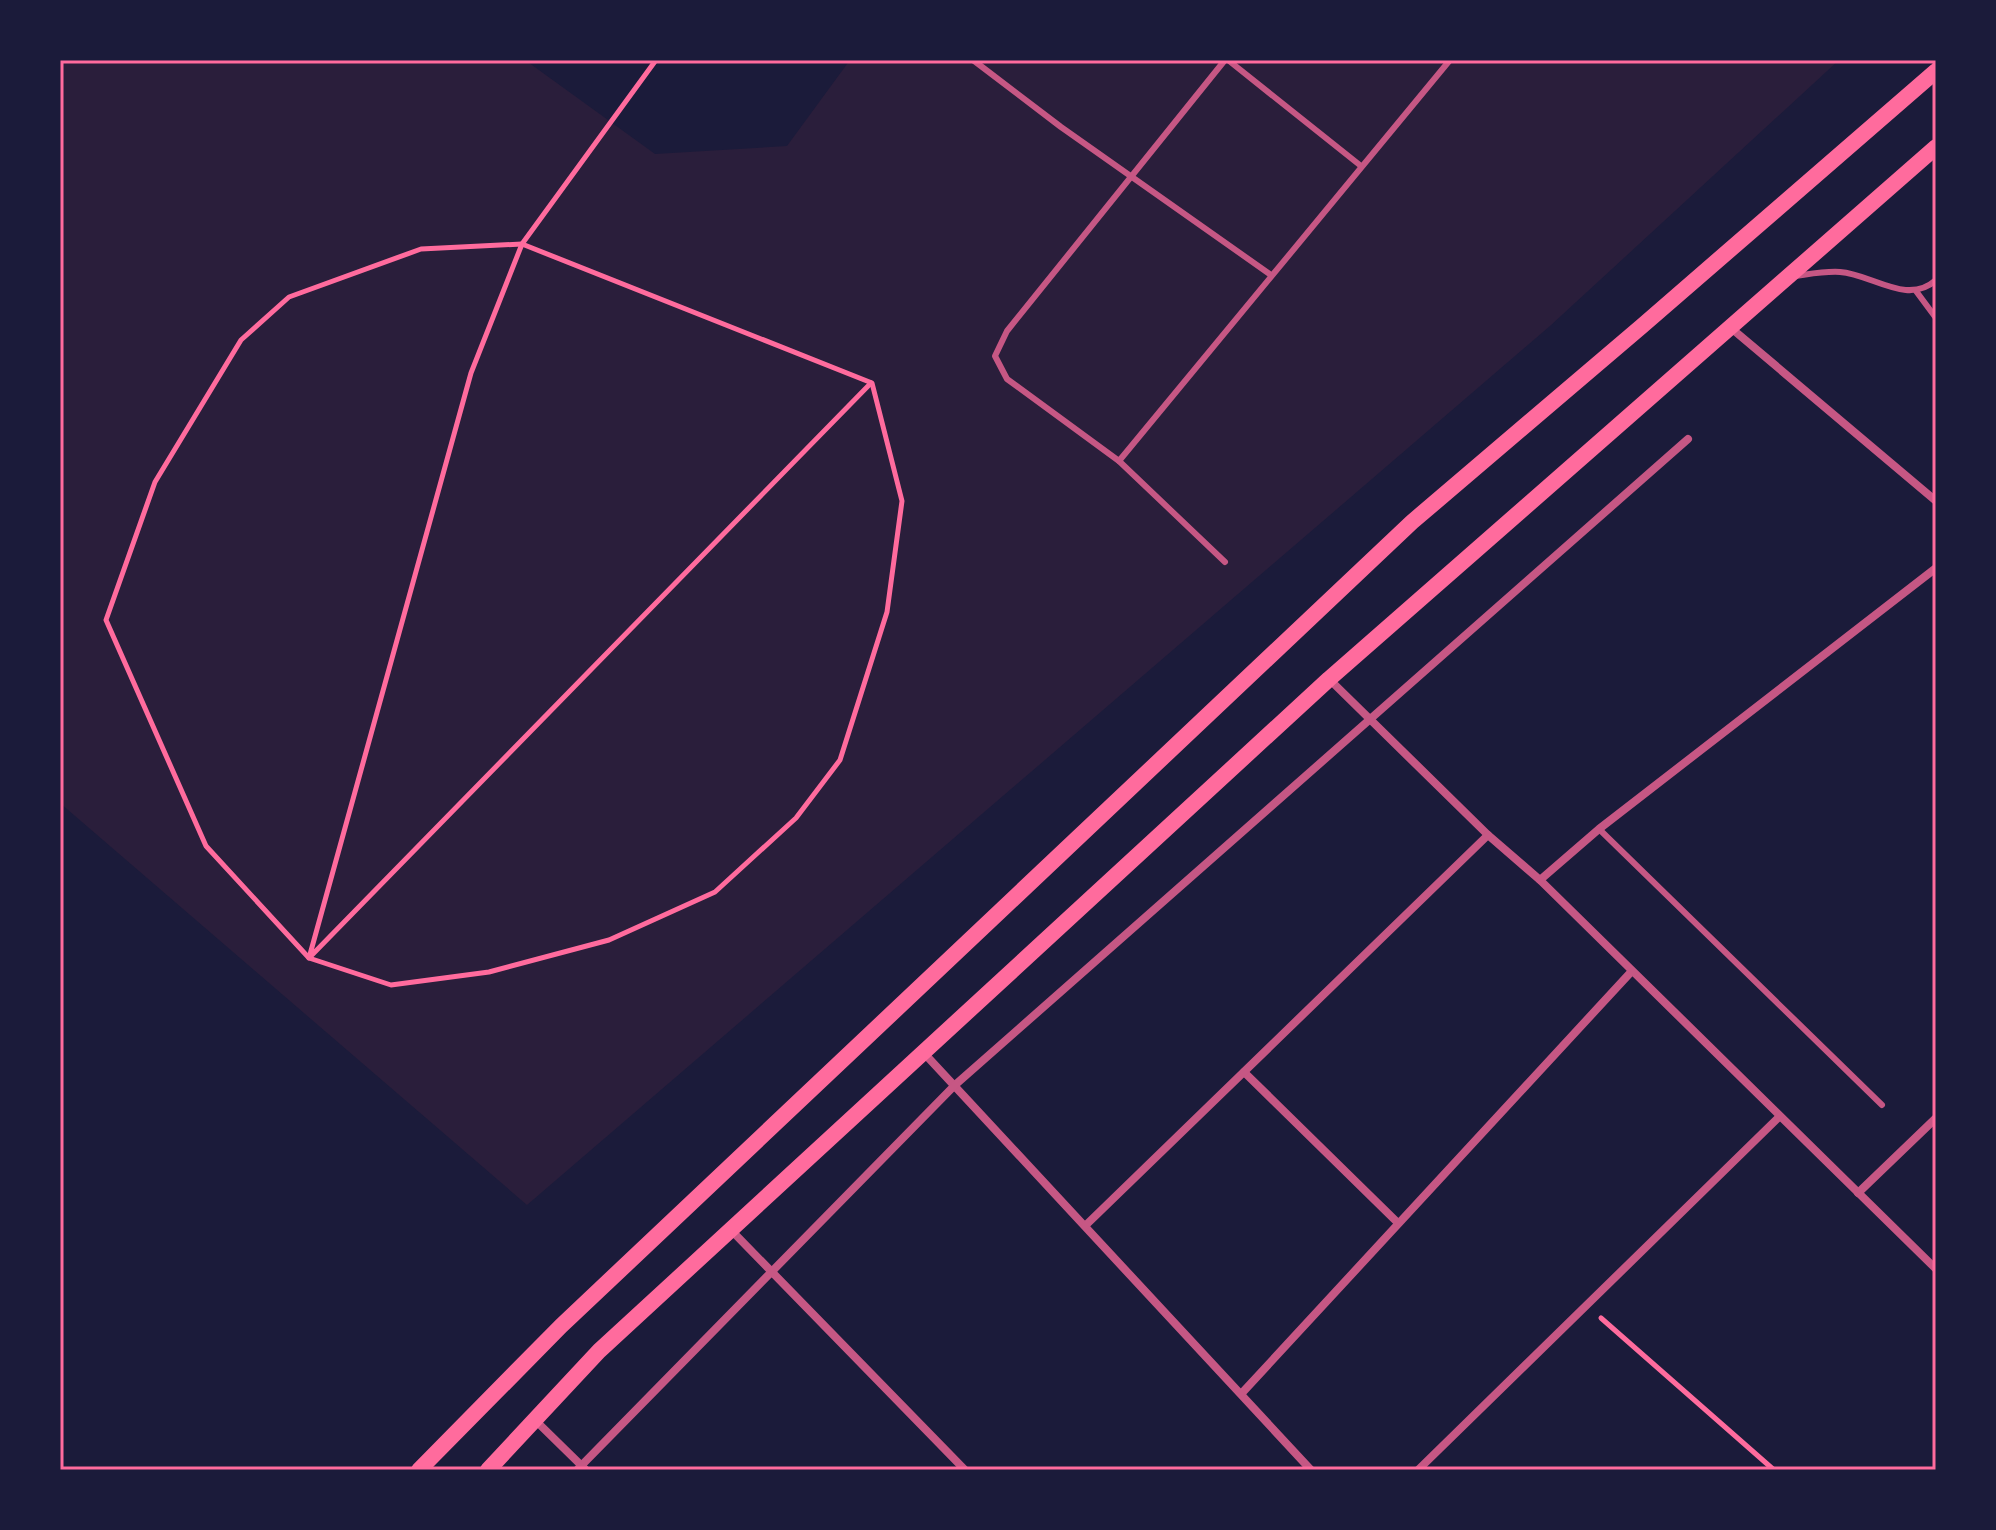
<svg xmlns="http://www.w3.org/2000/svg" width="1996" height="1530" viewBox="0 0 1996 1530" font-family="'Source Sans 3',sans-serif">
<rect width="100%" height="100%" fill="#1b1b3a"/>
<polygon fill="#2a1e3b" points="60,60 525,60 655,154 787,146 850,60 1839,60 1550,326 527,1205 60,803"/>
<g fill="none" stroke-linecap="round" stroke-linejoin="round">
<g stroke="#ff6b9d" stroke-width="5">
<polyline points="656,60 522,244 471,373 309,958 871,383"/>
<polygon points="522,244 872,383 902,501 887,612 840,760 796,818 715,892 609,940 489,972 391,985 309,958 206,846 106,620 155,482 241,340 289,297 421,249"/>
<polyline points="1601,1318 1774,1470"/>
</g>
<g stroke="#c65784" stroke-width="6">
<polyline points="973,60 1061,127 1271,275"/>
<polyline points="1225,60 1007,331 995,356 1007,379 1119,461 1450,60"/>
<polyline points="1228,60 1361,166"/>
<path d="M1795,276C1810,274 1825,271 1840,272C1872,274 1907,306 1936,280"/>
<polyline points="1916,291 1936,318"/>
<polyline points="1119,461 1225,562"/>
<polyline points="1599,829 1882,1105"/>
</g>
<g stroke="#c65784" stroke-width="8">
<polyline points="1731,328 1936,501"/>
<polyline points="1329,679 1488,835 1540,880 1936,1269"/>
<polyline points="1540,880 1599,829 1936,568"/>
<polyline points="923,1052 1311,1470"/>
<polyline points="1244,1072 1398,1223"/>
<polyline points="1858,1193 1936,1118"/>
<polyline points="1086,1225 1488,835"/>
<polyline points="730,1229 965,1470"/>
<polyline points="1242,1393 1631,972"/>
<polyline points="535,1420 586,1470"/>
<polyline points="577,1470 955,1085 1688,439"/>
<polyline points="1418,1470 1779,1117"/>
</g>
<g stroke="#ff6b9d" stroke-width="16">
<polyline points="419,1470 561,1326 1412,522 1642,326 1936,71"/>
<polyline points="488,1470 599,1351 1329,679 1936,147"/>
</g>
</g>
<rect width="1996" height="1530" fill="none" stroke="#1b1b3a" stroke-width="124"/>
<rect x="62" y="62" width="1872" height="1406" fill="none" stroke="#ff6b9d" stroke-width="3"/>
</svg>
